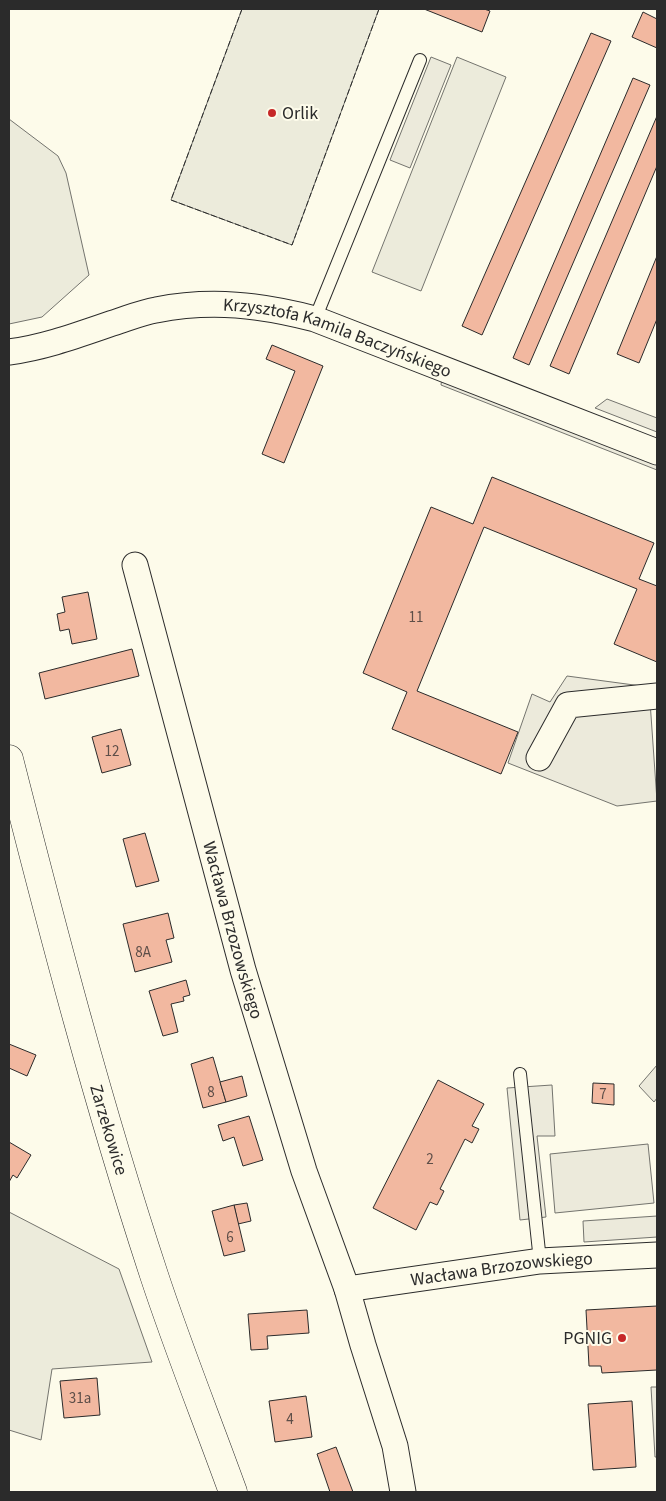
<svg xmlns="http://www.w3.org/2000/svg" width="666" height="1501" viewBox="0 0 666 1501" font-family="'Source Sans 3',sans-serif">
<rect width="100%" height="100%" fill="#fdfbea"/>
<g fill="#ecebdb" stroke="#74746e">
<polygon points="242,9 379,9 292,245 171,200"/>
<polygon points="457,57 506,77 421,291 372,272"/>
<polygon points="9,119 58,156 66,173 89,275 42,317 9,324"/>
<polygon points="9,1212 119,1269 152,1362 52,1369 41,1440 9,1430"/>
</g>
<g fill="#eceadb" stroke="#74746e">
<polygon points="431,57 451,65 410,168 390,160"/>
<polygon points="442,376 657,461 657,470 441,385"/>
<polygon points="607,399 657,418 657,432 595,408"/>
<polygon points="567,676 649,687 657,801 617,806 508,763 532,694 550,702"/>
<polygon points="657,1065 657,1098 654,1102 639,1086"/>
<polygon points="552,1085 555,1136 537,1136 546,1217 520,1220 507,1088"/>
<polygon points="648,1144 654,1203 555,1213 550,1154"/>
<polygon points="657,1216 657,1237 584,1242 583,1221"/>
<polygon points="651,1387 657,1387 657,1457 655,1457"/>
</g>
<g fill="#f2b8a0" stroke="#2b2b2b">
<polygon points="424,9 484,9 490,11 482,32"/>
<polygon points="643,12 657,19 657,48 632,37"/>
<polygon points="591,33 611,41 482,335 462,326"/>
<polygon points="633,78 650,85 529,365 513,358"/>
<polygon points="657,116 657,166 569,374 550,366"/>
<polygon points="657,256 657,319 639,363 617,354"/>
<polygon points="272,345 323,366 284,463 262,454 295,371 266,359"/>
<polygon points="492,477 654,543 639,579 657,586 657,662 614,644 637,589 484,527 417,691 518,732 501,774 392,729 407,692 363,673 431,507 473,524"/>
<polygon points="88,592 97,639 72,644 69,629 60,631 57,614 65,612 62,597"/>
<polygon points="132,649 139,676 45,699 39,673"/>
<polygon points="121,729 131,765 102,773 92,737"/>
<polygon points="145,833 159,881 136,887 123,839"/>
<polygon points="168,913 174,938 166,940 172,962 135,972 123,924"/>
<polygon points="186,980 190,995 183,997 184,1001 171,1004 178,1032 163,1036 149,991"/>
<polygon points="9,1044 36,1055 27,1076 9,1068"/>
<polygon points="213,1057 226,1102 203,1108 191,1064"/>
<polygon points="242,1076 247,1096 226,1102 220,1082"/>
<polygon points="438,1080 484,1104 472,1126 479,1129 472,1143 465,1139 440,1189 444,1191 437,1205 430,1202 416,1230 373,1208"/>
<polygon points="593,1083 614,1084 614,1105 592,1103"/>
<polygon points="249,1116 263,1160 243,1166 234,1137 223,1141 218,1125"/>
<polygon points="9,1142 31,1155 17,1178 13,1175 9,1182"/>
<polygon points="247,1203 251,1221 238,1224 234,1205"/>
<polygon points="234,1205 245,1251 224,1256 212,1211"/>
<polygon points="657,1306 657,1370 602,1373 601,1366 589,1366 586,1310"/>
<polygon points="307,1310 309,1333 267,1336 268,1349 251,1350 248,1314"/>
<polygon points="97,1378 100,1415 64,1418 60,1381"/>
<polygon points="306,1396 312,1437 275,1442 269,1401"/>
<polygon points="632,1401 636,1467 593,1470 588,1404"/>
<polygon points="336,1447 353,1492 330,1492 317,1454"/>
</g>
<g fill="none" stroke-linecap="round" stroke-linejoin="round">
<g stroke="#2b2b2b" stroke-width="14">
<g id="service">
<polyline points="315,319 420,60"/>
<polyline points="520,1074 540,1261"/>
</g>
</g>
<g stroke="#2b2b2b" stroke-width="27">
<g id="minor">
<path id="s1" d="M9,352C47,347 83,333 119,321C131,317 144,312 156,310C212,299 261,305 315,319L657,452"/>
<path id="s2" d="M135,565L243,970L304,1171L347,1289L363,1345L395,1446L403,1492"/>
<polyline points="539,758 568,705 657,696"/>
<path id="s3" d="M347,1289L540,1261L657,1255"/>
</g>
</g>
<g stroke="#2b2b2b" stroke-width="29">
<g id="tertiary">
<path id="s4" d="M9,759C53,932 98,1105 154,1275C178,1348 207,1420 233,1492"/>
</g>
</g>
<use href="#service" stroke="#fdfbea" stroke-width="12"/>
<use href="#minor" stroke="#fdfbea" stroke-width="25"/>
<use href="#tertiary" stroke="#fdfbea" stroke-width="28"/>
<polyline stroke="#2b2b2b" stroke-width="1" stroke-dasharray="6 2.5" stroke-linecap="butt" points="242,9 171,200 292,245 379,9"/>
</g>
<g fill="#c62828" stroke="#fdfbea" stroke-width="2">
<circle cx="272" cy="113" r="5"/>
<circle cx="622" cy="1338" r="5"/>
</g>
<g text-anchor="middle" stroke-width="4" stroke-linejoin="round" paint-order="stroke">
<g font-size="15" fill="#5d4e48">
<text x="416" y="622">11</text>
<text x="112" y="756">12</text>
<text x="143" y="957">8A</text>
<text x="211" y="1097">8</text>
<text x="603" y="1099">7</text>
<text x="430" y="1164">2</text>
<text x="230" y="1242">6</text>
<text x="80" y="1403">31a</text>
<text x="290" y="1424">4</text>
</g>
<g font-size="18" fill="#2b2b2b" stroke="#fdfbea" text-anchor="start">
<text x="282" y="119">Orlik</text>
<text x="612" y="1344" text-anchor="end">PGNIG</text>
</g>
<g font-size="18" fill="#2b2b2b" stroke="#fdfbea">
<text dy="6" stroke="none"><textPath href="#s1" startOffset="340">Krzysztofa Kamila Baczyńskiego</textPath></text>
<text dy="6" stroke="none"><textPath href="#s2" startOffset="378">Wacława Brzozowskiego</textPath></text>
<text dy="6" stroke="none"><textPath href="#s4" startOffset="384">Zarzekowice</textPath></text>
<text dy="6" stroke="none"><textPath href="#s3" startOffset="156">Wacława Brzozowskiego</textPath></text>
</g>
</g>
<rect width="666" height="1501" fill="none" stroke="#2b2b2b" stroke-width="20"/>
</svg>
